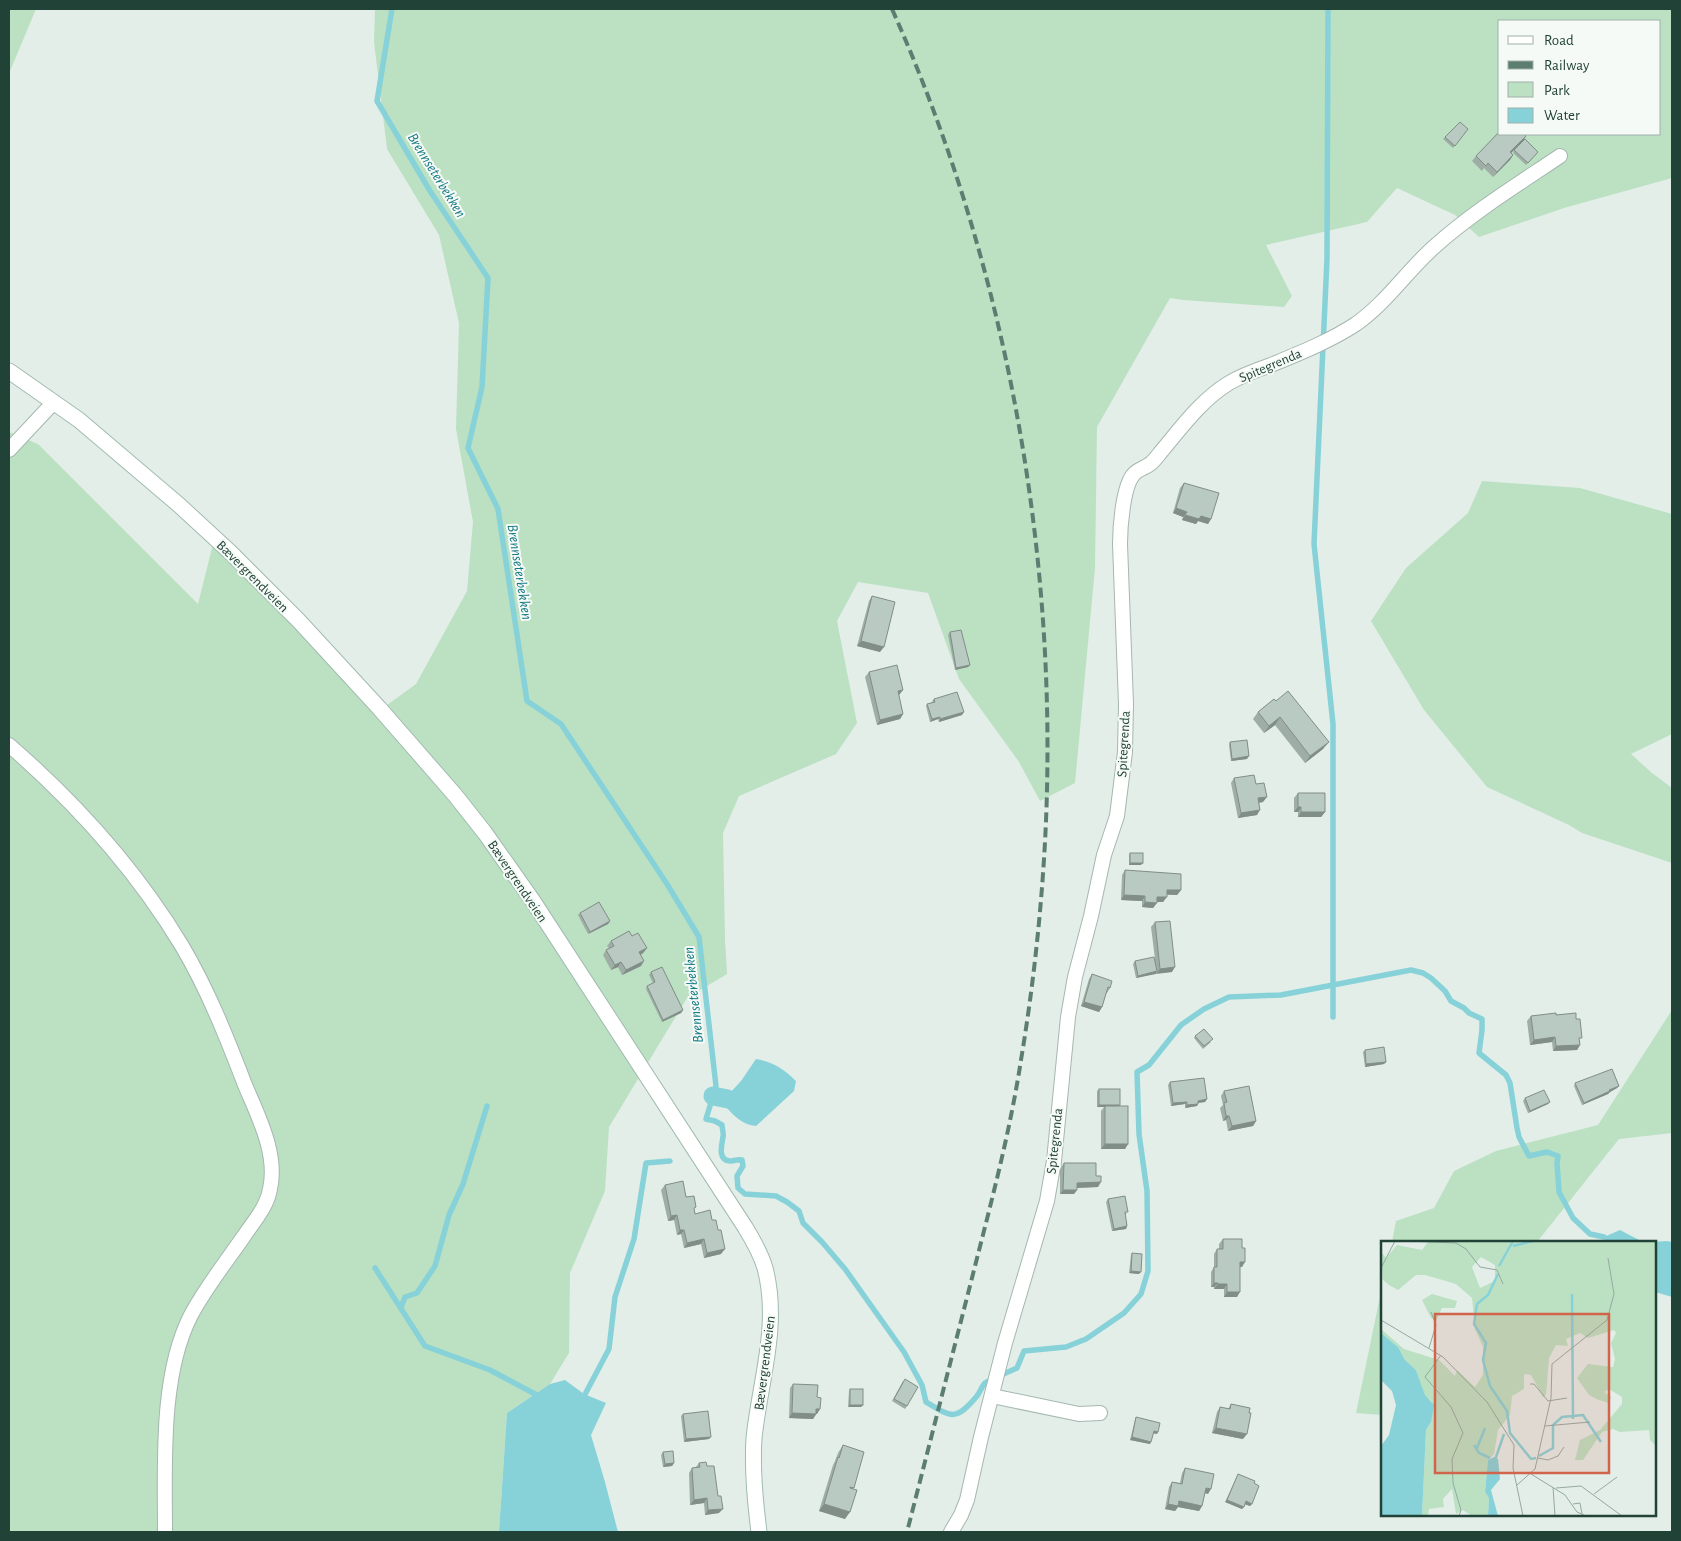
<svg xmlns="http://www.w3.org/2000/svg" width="1681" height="1541" viewBox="0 0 1681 1541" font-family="'Alegreya Sans',sans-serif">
<rect width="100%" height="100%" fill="#e3eee9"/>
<g fill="#bbe1c2" fill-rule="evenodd">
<polygon points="9,9 36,9 10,71 9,70"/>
<path d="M375,9H1672V178L1564,208L1479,237L1455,215L1397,188L1367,222L1266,245L1292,296L1284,307L1183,300L1170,298L1097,427L1095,568L1075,783L1040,801L1019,762L959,679L928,593L858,582L837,621L857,723L836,754L739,796L723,833L725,939L727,974L687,998L609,1127L605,1191L570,1273L569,1353L550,1384L507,1413L499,1532H9V432L38,444L198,604L213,544L307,635L387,705L416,684L467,591L473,522L456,429L459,323L439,235L387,149L374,42ZM1500,21H1660V134H1500Z"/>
<polygon points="1482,481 1580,488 1672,514 1672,734 1631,754 1652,773 1672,788 1672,863 1582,833 1569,825 1487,787 1424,710 1371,621 1406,568 1468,513"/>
<polygon points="1672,1010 1672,1133 1619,1139 1537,1242 1392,1242 1396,1221 1434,1208 1454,1171 1496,1151 1598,1125"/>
<polygon points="1382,1287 1382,1415 1356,1413"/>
</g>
<g fill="#87d2d8">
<path d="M756,1059C773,1062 784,1069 796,1081L794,1091L756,1126C743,1125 734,1116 726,1107L729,1094L741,1081Z"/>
<polygon points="1620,1230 1643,1242 1606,1242 1604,1237"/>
<polygon points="1667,1241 1672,1242 1672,1297 1655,1292 1655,1242 1650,1242"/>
<polygon points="565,1380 584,1394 606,1403 591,1435 605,1482 618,1532 499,1532 507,1413 550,1384"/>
</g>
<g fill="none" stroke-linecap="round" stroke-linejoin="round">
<g stroke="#87d2d8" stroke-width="5.5">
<path d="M392,9L377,101L430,191L488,278L482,387L468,448L498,509L527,701L561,724L667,884L699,937L716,1086L706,1119L715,1121L722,1125C722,1129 724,1133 723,1137C722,1144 717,1160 730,1161C733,1161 738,1159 742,1160L743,1166L737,1176L738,1188L745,1194L776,1196L787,1202L799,1211L803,1223L822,1242L845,1269L904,1352L922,1385L926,1402C952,1418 956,1421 977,1396C980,1392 982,1386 985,1383C994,1377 1007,1373 1017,1368L1024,1351L1066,1347L1086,1339L1124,1313L1141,1294L1148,1271L1147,1191L1139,1134L1137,1072L1149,1065L1181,1025L1204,1009L1229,997L1281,995L1411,970L1423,973L1431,978L1445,991L1451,1001L1464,1008L1469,1013L1482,1019V1030L1479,1053L1506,1075L1510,1083L1517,1128L1519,1137L1529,1156L1547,1152L1558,1156L1557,1163L1559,1192L1573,1218L1590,1234L1604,1237"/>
<polyline points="1328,9 1327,259 1314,544 1333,724 1333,1017"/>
<polyline points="375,1268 425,1346 490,1370 535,1394 539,1401"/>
<polyline points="401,1307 405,1297 417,1293 435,1266 449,1215 463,1184 487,1106"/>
<polyline points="582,1400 609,1349 615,1297 634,1239 646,1163 670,1161"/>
</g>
<polyline stroke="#87d2d8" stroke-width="19" points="713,1096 728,1099"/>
<g stroke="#a5b7b0" stroke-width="16">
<g id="minor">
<polyline points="9,450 54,402"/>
<path d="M9,745C77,804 135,868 182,946C208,990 227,1038 245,1085C258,1116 278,1154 270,1189C267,1207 254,1221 244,1236C226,1262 206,1287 191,1315C160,1375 165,1465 165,1532"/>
<polyline points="992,1396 1079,1414 1100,1413"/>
<path d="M951,1532L961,1515L967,1500L981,1437L1005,1343L1047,1201L1054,1161L1068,1017L1075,977L1091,916L1104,855L1117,816L1125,752L1126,704L1120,544C1120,528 1123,485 1134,474C1138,469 1145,468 1150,464C1154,461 1157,457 1160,453C1181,428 1201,400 1229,383C1242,375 1257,370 1271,365C1300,353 1330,341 1356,324C1386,303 1407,271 1434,247C1473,212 1517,185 1560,156"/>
</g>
</g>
<g stroke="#a1bbb0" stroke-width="17">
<path id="secondary" d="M9,371L79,420L179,505L230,552L299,621L380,709L455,795L485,833L533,901L745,1227C753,1240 761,1254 765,1268C780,1325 760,1381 754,1438C752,1469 755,1501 759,1532"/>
</g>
<use href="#minor" stroke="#fff" stroke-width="14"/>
<use href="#secondary" stroke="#fff" stroke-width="15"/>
<path stroke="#5c7d71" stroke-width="4" stroke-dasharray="10 5" stroke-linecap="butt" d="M892,9C1007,266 1060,561 1045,842C1041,915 1033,988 1021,1060C1010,1132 991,1203 973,1274C951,1360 929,1446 907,1532"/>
</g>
<g fill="#9eaea6">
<polygon points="1468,129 1453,148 1443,139 1445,137"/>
<polygon points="1526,136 1523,141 1511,153 1513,155 1510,160 1493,177 1484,168 1482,171 1472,161 1476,156"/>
<polygon points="1514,150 1536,154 1526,165 1513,153"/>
<polygon points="1184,483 1211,519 1208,524 1198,521 1196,524 1182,520 1183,517 1173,513 1180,488"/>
<polygon points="872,596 880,652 857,646 869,601"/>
<polygon points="950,632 970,665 968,667 955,670 948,635"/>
<polygon points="869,672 903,690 898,695 903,714 900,719 877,725 865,677"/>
<polygon points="934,699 962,715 939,722 938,719 930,722 926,706 927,704 933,702 932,701"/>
<polygon points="1274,699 1323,749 1305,763 1275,725 1264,733 1253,719 1258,712"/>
<polygon points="1230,742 1247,759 1231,761 1229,745"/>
<polygon points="1234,778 1256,784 1263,802 1259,803 1257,815 1238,818 1231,783"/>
<polygon points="1298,793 1325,812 1321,817 1298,817 1298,812 1294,812 1294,798"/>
<polygon points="1130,853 1141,865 1129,865 1129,855"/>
<polygon points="1125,870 1181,890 1177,895 1167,895 1163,902 1157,902 1153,908 1142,907 1142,901 1121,900 1122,875"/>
<polygon points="580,913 610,921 608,924 588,934 578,915"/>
<polygon points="1155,922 1172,972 1156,973 1136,978 1133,964 1135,961 1155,959 1151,927"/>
<polygon points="632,936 647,948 643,953 641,955 641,966 622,975 618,967 611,970 603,955 606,950 609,948 607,946 611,941"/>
<polygon points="651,972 683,1010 681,1013 662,1022 646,989 647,986 653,983 649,975"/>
<polygon points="1092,974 1110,988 1107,993 1106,993 1102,1007 1099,1012 1081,1006 1089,979"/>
<polygon points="1556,1015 1580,1041 1580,1045 1577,1050 1553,1051 1552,1042 1530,1045 1527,1021 1531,1016"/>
<polygon points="1195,1036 1211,1042 1203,1049 1194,1038"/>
<polygon points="1365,1050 1386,1062 1384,1064 1365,1067 1363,1052"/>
<polygon points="1170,1082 1207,1099 1205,1102 1198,1103 1197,1106 1185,1108 1185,1104 1171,1106 1168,1085"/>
<polygon points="1575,1083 1619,1086 1617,1088 1610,1092 1608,1094 1582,1105 1574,1086"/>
<polygon points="1099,1089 1120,1105 1119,1106 1128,1144 1125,1149 1101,1149 1101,1111 1104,1107 1097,1107 1097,1091"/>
<polygon points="1224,1091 1256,1121 1253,1126 1228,1131 1226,1120 1223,1121 1220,1108 1223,1105 1221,1096"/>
<polygon points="1525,1098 1548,1104 1528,1113 1523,1101"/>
<polygon points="1064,1163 1096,1176 1098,1187 1077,1188 1077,1190 1074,1194 1060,1194 1060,1168"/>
<polygon points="665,1185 686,1197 694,1210 695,1214 712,1220 721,1254 704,1258 701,1244 684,1248 681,1234 677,1235 674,1220 668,1221 661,1190"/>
<polygon points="1108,1199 1127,1214 1125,1214 1127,1226 1126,1229 1112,1231 1106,1202"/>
<polygon points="1223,1239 1242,1267 1240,1267 1237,1297 1224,1297 1224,1289 1214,1289 1214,1287 1211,1287 1211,1272 1214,1267 1214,1254 1217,1249 1219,1249 1219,1244"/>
<polygon points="1132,1253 1139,1274 1129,1273 1131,1255"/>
<polygon points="903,1381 907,1406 905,1409 892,1401"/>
<polygon points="793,1384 817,1397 820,1409 813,1419 789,1418 790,1388"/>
<polygon points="850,1389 863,1405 861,1407 848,1407 849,1391"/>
<polygon points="1231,1404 1243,1439 1212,1433 1217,1412 1220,1407 1228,1409"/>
<polygon points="683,1414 709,1439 684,1442 681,1416"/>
<polygon points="1136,1417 1157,1434 1153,1433 1150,1444 1130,1440 1135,1420"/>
<polygon points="843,1445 853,1489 845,1519 819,1511 833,1465 835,1461 838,1453"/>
<polygon points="663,1452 674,1463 672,1466 663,1467 661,1455"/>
<polygon points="699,1463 707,1466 719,1513 705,1515 704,1503 690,1505 689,1473 692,1468 696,1467"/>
<polygon points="1185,1468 1208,1494 1205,1493 1202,1506 1199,1511 1178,1507 1175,1511 1165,1509 1169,1487 1172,1482 1180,1483 1182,1473"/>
<polygon points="1238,1474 1254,1483 1252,1504 1250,1506 1245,1504 1242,1509 1225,1502"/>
</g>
<g fill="#818d87">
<polygon points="1526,136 1523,141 1507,157 1510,152"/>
<polygon points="1513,155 1510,160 1493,177 1497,172"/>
<polygon points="1176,508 1187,512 1183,517 1173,513"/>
<polygon points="1185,515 1201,516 1211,519 1208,524 1198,521 1196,524 1182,520"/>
<polygon points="861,641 884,647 880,652 857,646"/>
<polygon points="970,665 968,667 955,670 956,668"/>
<polygon points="903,690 899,695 894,696 898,691"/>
<polygon points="964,712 962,715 939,722 940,719"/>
<polygon points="903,714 900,719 877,725 880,720"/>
<polygon points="940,717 938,719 930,722 932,719"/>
<polygon points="1280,717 1275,725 1264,733 1269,726"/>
<polygon points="1329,742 1323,749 1305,763 1310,756"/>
<polygon points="1249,756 1247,759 1231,761 1232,759"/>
<polygon points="1267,797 1263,802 1255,803 1258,798"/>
<polygon points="1298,807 1301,807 1298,812 1294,812"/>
<polygon points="1260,810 1257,815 1238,818 1241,813"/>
<polygon points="1301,812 1325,812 1321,817 1298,817"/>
<polygon points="1130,863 1143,863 1141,865 1129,865"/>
<polygon points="1167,890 1181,890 1177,895 1164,894"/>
<polygon points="1124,895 1145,896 1142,901 1121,900"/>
<polygon points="1157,897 1167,897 1163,902 1153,902"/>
<polygon points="1145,902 1157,903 1153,908 1142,907"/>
<polygon points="610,921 608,924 588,934 590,932"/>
<polygon points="647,948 643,953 636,957 639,952"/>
<polygon points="644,961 641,966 622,975 626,970"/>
<polygon points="621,962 618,967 611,970 615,965"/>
<polygon points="1175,967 1172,972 1156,974 1160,969"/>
<polygon points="1157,971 1156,974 1136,978 1138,976"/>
<polygon points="1084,1002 1102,1007 1099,1012 1081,1006"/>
<polygon points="683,1010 681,1013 662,1022 663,1020"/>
<polygon points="1555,1037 1552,1042 1530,1045 1534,1040"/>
<polygon points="1580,1045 1577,1050 1553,1051 1556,1046"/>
<polygon points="1386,1062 1384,1064 1365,1067 1366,1064"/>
<polygon points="1619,1086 1617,1088 1610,1092 1608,1094 1582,1105 1584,1103"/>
<polygon points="1207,1099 1205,1102 1196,1103 1198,1101"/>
<polygon points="1187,1102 1185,1104 1171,1106 1173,1103"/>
<polygon points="1550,1102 1548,1104 1528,1113 1530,1111"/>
<polygon points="1198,1104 1197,1106 1185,1108 1187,1105"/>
<polygon points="1099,1105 1120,1105 1118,1107 1097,1107"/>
<polygon points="1226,1116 1229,1116 1226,1120 1223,1121"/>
<polygon points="1256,1121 1253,1126 1228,1131 1232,1126"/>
<polygon points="1105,1144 1128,1144 1125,1149 1101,1149"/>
<polygon points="1101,1182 1098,1187 1074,1188 1077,1183"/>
<polygon points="1063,1190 1077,1190 1074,1194 1060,1194"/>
<polygon points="677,1215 674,1220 668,1221 671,1216"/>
<polygon points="1127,1226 1126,1229 1112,1231 1114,1229"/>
<polygon points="680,1230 684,1230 681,1234 677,1235"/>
<polygon points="704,1239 701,1244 684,1248 687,1243"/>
<polygon points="725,1249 721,1254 704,1258 707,1253"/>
<polygon points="1240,1262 1245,1262 1242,1267 1236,1267"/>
<polygon points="1131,1271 1141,1272 1139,1274 1129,1273"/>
<polygon points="1214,1283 1218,1283 1214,1287 1211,1287"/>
<polygon points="1218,1284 1227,1284 1224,1289 1214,1289"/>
<polygon points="1227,1292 1240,1292 1237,1297 1224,1297"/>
<polygon points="850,1405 863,1405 861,1407 848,1407"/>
<polygon points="816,1409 820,1409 817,1414 813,1414"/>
<polygon points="792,1413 816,1414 813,1419 789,1418"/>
<polygon points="1216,1428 1247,1434 1243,1439 1212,1433"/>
<polygon points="1154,1431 1158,1432 1157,1434 1152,1433"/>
<polygon points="711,1437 709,1439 684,1442 686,1439"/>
<polygon points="1132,1437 1151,1442 1150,1444 1130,1440"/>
<polygon points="674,1463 672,1466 663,1467 665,1464"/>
<polygon points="1206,1488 1211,1489 1208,1494 1202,1492"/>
<polygon points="707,1498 704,1503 690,1505 694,1500"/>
<polygon points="1227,1500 1244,1507 1242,1509 1225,1502"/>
<polygon points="1179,1501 1202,1506 1199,1511 1178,1507 1175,1511 1165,1509 1168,1504"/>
<polygon points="1246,1501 1252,1504 1250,1506 1244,1504"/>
<polygon points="824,1504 850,1512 845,1519 819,1511"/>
<polygon points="723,1509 719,1513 705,1515 708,1510"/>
</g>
<g fill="#b8cac1" stroke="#818d87">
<polygon points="1460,122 1468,129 1455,146 1445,137"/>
<polygon points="1500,131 1500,134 1524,134 1526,136 1510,152 1513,155 1497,172 1488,163 1486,166 1476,156"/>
<polygon points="1525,139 1538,152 1528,163 1514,150"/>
<polygon points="1184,483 1219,493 1211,519 1201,516 1199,519 1185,515 1187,512 1176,508"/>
<polygon points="872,596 895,602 884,647 861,641"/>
<polygon points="961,630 970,665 956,668 950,632"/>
<polygon points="897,665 903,690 898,691 903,714 880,720 869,672"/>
<polygon points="1288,691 1329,742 1310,756 1280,717 1269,726 1258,712 1274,699 1276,701"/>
<polygon points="957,692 964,712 940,719 940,717 932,719 927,704 935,702 934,699"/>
<polygon points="1247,740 1249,756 1232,759 1230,742"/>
<polygon points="1254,775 1256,784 1264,783 1267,797 1258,798 1260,810 1241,813 1234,778"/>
<polygon points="1298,793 1325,793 1325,812 1301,812 1301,807 1298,807"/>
<rect x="1130" y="853" width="13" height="10"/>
<polygon points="1125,870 1181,874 1181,890 1167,890 1167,897 1157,897 1157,903 1145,902 1145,896 1124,895"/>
<polygon points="599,902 610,921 590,932 580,913"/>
<polygon points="1170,921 1175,967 1160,969 1155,922"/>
<polygon points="629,931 632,936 638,933 647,948 639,952 644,961 626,970 621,962 615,965 606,950 614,946 611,941"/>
<polygon points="1154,957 1157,971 1138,976 1135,961"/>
<polygon points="662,967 683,1010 663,1020 647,986 655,982 651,972"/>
<polygon points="1092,974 1112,981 1110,988 1108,987 1102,1007 1084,1002"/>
<polygon points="1556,1013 1556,1015 1576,1013 1576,1019 1580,1019 1582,1038 1579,1038 1580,1045 1556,1046 1555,1037 1534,1040 1531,1016"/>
<polygon points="1204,1029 1213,1039 1204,1046 1195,1036"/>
<polygon points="1384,1047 1386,1062 1366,1064 1365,1050"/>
<polygon points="1612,1069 1619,1086 1609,1090 1610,1091 1584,1103 1575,1083"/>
<polygon points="1204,1078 1207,1099 1198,1101 1198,1104 1187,1105 1187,1102 1173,1103 1170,1082"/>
<polygon points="1249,1086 1256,1121 1232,1126 1229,1116 1226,1116 1224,1103 1227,1102 1224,1091"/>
<rect x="1099" y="1089" width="21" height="16"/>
<polygon points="1544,1090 1550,1102 1530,1111 1525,1098"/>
<rect x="1105" y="1106" width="23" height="38"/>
<polygon points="1064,1163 1096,1163 1096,1176 1101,1176 1101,1182 1077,1183 1077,1190 1063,1190"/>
<polygon points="683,1181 686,1197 694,1196 696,1207 694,1208 695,1214 710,1210 712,1220 716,1220 718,1230 721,1230 725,1249 707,1253 704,1239 687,1243 684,1230 680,1230 677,1215 671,1216 665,1185"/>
<polygon points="1125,1196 1128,1212 1125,1212 1127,1226 1114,1229 1108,1199"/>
<polygon points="1223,1239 1242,1239 1242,1248 1245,1248 1245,1262 1240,1262 1240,1292 1227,1292 1227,1284 1218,1284 1218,1283 1214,1283 1214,1267 1217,1267 1217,1249 1223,1249"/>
<polygon points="1132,1253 1142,1254 1141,1272 1131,1271"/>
<polygon points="905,1379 918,1387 907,1406 894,1399"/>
<polygon points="793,1384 818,1385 817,1397 821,1398 820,1409 816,1409 816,1414 792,1413"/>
<rect x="850" y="1389" width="13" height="16"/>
<polygon points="1231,1404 1250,1408 1249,1413 1251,1413 1247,1434 1216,1428 1220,1407 1230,1409"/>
<polygon points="708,1411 711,1437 686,1439 683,1414"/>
<polygon points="1136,1417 1160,1423 1158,1432 1154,1431 1151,1442 1132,1437"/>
<polygon points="843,1445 864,1452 854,1488 850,1487 850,1488 857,1490 850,1512 824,1504 838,1457 839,1458"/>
<polygon points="673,1451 674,1463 665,1464 663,1452"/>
<polygon points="706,1462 707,1466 714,1466 718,1496 721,1496 723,1509 708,1510 707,1498 694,1500 692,1468 700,1467 699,1463"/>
<polygon points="1185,1468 1214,1474 1211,1489 1206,1488 1202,1506 1179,1501 1178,1506 1168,1504 1172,1482 1182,1484"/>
<polygon points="1238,1474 1255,1481 1254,1483 1259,1486 1252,1504 1246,1501 1244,1507 1227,1500"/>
</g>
<g text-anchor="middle" stroke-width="4" stroke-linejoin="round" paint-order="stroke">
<g font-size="14" fill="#214236" stroke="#f5faf7">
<text transform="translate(1270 365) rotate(-23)" y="5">Spitegrenda</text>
<text transform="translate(253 576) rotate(45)" y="5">Bævergrendveien</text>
<text transform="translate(1123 744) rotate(-87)" y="5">Spitegrenda</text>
<text transform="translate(518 881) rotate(56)" y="5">Bævergrendveien</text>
<text transform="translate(1054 1141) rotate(-84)" y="5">Spitegrenda</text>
<text transform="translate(764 1363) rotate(-83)" y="5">Bævergrendveien</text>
</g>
<g font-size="15" font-style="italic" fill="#157b84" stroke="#f5faf7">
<text transform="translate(437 175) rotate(58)" y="5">Brennseterbekken</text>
<text transform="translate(520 572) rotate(81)" y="5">Brennseterbekken</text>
<text transform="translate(693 995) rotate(-96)" y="5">Brennseterbekken</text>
</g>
</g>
<g transform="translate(1381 1241)">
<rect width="275" height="275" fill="#e3eee9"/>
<path d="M0,0L1,12L5,17L16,4L41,9L48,0H275V205L269,199L268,189L239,191L232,188L221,191L202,219H194L199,199L219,189L241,163V156L228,148L223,151L230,156L228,162L218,159L208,154L196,137L207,123L232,126L234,118L230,102L235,92L233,89L207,97L199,92L185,98L187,105L175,104L168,117L165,154L162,156L150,134L143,133V148L131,155L129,174L117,189L113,213L107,219L104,251L108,257L107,275H91L82,269L75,273L71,248L62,258L63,266L48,268L47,275H41L45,189L50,181L51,161L44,155L35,129L24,119L17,106L0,92V88L23,108L58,119L74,135L76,129L94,146L102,134V106L94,88L91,57L75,43L44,34H35L17,49L8,44L2,39ZM100,16L114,24V40L99,47L91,26ZM51,53L76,60L74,67H61L55,80L50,77L41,59Z" fill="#bbe1c2" fill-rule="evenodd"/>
<path d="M0,92L17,106L24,119L35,129L44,154L53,164L50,181L45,189L41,275H0V205L8,194L15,164L11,150L0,139ZM113,216L117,218L119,238L110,249L117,275H107L108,257L104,251L107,219Z" fill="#87d2d8"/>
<path fill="none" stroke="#87d2d8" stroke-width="2.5" d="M132,5L152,0M118,25L132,0M117,33L107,54L96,63L93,83L105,102L102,119L109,145L126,170L129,192L150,218L155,217M191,53L192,178M93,204L98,212L109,217M96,207L104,187M158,215L172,207V184L181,176L202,174L220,201M114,219L123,193"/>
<path fill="none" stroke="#95a9a1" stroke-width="1" d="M24,0L75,2L85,8L99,26L116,29L122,43M0,27L14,0M0,79L62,116L106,161L133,204L132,227L142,275M48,107L55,84L50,71M60,114L44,136L70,166L82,192L71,218L72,242L80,269L78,275M149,143H153L167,160L186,157M164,185L209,181M157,217L167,219L177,215L183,206M150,233L184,254L196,271L205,275M136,244L154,228L170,157L171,123L226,79L233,53L227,17M172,246L174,275M175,247L200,245L241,275M213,253L236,236M192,263L199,262L201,273"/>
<path fill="#d1654c" fill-opacity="0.15" stroke="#d1654c" stroke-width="2.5" d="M54,73H228V232H54Z"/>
<rect width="275" height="275" fill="none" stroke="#214236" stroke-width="2.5"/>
</g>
<rect width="1681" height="1541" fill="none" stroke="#214236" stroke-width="20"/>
<rect x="1498" y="20" width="162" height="115" fill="#f5faf7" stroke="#a0b0aa"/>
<rect x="1508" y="36" width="25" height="8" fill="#ffffff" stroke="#a0b0aa"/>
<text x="1544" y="45" font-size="15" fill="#214236">Road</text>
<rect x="1508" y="61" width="25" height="8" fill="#5c7d71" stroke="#a0b0aa"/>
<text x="1544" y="70" font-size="15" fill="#214236">Railway</text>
<rect x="1508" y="82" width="25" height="15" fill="#bbe1c2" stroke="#a0b0aa"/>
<text x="1544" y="95" font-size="15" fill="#214236">Park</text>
<rect x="1508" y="108" width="25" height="15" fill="#87d2d8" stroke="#a0b0aa"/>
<text x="1544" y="120" font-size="15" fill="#214236">Water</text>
</svg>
